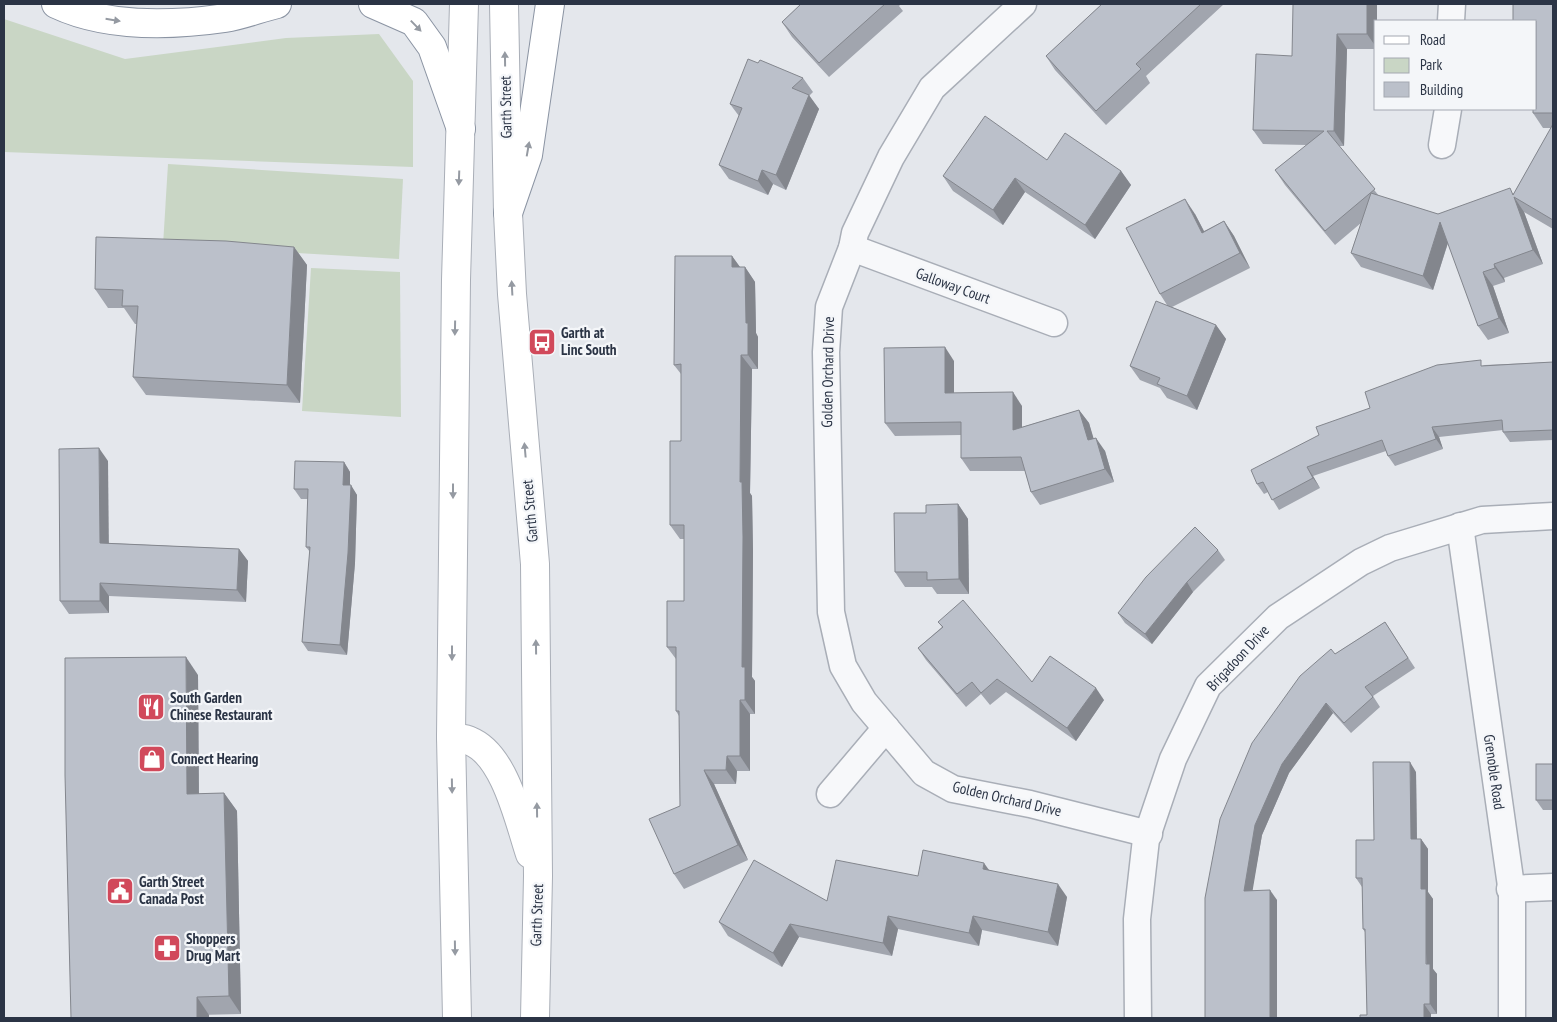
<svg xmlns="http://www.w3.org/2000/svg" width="1557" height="1022" viewBox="0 0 1557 1022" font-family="'PT Sans Narrow',sans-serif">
<rect width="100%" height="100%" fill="#e4e7ec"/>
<g fill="#c9d6c5">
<polygon points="4,19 125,59 286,38 379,34 413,81 413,167 4,152"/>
<polygon points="168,164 403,179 399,259 163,245"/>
<polygon points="311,268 400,272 401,417 302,411"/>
</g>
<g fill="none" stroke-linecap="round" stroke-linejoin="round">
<g stroke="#a9aeb7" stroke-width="29">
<g id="minor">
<polyline points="1023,4 932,88 891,157 855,233 852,248 829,307 826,352 831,612 843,666 864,702 924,773 953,789 1030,804 1149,834"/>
<polyline points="1451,21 1452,4"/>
<polyline points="1442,145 1448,109"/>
<polyline points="852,248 1054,323"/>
<polyline points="1460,526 1512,893 1512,1018"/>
<polyline points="830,794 886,728"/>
<polyline points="1510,889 1553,887"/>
<polyline points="1138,1018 1137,919 1146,839 1173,759 1208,686 1278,617 1361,562 1390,548 1482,520 1553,516"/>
</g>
</g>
<g stroke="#a9aeb7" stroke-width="30">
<g id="secondary">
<polyline points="504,4 508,213 512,294 535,564 538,876 535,1018"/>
<path d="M451,737C457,738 465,738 470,741C505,755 519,821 530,854"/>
<polyline points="457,1018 451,737 456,280 464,4"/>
</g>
</g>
<g stroke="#8b94a3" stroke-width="30">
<g id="motorway">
<path d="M56,4C107,28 170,26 225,18C243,15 260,8 277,4"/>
<polyline points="373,4 414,22 432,47 461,129"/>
<polyline points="508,213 528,155 550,4"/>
</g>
</g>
<use href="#minor" stroke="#f7f8fa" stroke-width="26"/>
<use href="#secondary" stroke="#fff" stroke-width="28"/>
<use href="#motorway" stroke="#fff" stroke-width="28"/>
</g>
<g fill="#a1a5ae">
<polygon points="801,4 901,4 899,6 903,11 829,77 792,37 782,22"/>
<polygon points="1102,4 1224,4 1146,76 1150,83 1106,125 1055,70 1046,56"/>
<polygon points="1377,4 1377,21 1376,21 1376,49 1347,49 1344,146 1339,146 1379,196 1438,214 1514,193 1551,128 1543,128 1533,113 1553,4 1553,229 1524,212 1543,264 1504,278 1505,282 1493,286 1509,333 1488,340 1478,326 1448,243 1433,290 1361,267 1351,253 1361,223 1335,245 1285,185 1275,170 1307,145 1263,144 1253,130 1292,56"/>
<polygon points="758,63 803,78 813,92 809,96 819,109 786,190 773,184 768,195 729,179 719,165 739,116 730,104"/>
<polygon points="1047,160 1121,171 1131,185 1095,239 1025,192 1003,225 953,191 943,176"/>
<polygon points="1195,214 1204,231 1224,221 1234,236 1250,268 1172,307 1216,325 1226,339 1197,410 1167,398 1160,388 1140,380 1130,366 1167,305 1160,294"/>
<polygon points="294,247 307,265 300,403 146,395 133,377 137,324 135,324 124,308 108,308 95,289"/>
<polygon points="732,256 740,267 745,267 755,282 756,333 758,337 758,369 752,369 750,493 752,496 753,551 752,677 755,681 755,714 750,714 750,771 737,771 736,784 714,784 748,860 684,889 674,874 680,806 679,716 676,711 676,659 667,647 684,601 684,539 680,539 670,525 681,441 681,374 674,365"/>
<polygon points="954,361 954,393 1022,406 1022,427 1079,410 1089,423 1093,438 1105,451 1114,482 1040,505 1031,492 1025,471 970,471 961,458 961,435 895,436 885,423"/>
<polygon points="1553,362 1553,440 1510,442 1503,432 1503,430 1439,437 1443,449 1395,466 1388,456 1386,451 1313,476 1320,488 1279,510 1268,492 1264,494 1257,484 1370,408 1485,365"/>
<polygon points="108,461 108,543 239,549 248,561 246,602 109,596 109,613 69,614 60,601"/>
<polygon points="344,462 350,472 350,485 357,495 355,563 347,655 308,651 302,642 310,552 306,547 308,499 301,499 294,489"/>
<polygon points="958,504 968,519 969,594 937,594 932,587 905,587 895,572 926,513"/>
<polygon points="1218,550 1225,560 1193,592 1152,644 1125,623 1118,613"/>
<polygon points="938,622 1032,682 1104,700 1076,741 1006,692 990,705 981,694 966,707 926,660 918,648 942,627"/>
<polygon points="1385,622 1415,668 1373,696 1380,707 1351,733 1333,713 1289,773 1262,835 1252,890 1277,900 1277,1018 1205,1018 1205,898 1335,654"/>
<polygon points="198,675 199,794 224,793 237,811 241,1014 71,1018"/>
<polygon points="1553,764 1553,810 1543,810 1536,800"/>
<polygon points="1416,772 1417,839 1421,839 1428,849 1428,892 1433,899 1433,969 1437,974 1437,1014 1367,1015 1365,932 1363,929 1362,887 1356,878 1374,840"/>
<polygon points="989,870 1067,897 1058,946 982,930 979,946 898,929 892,956 799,937 782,967 728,936 719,922 827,901 918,876"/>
</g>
<g fill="#83868d">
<polygon points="1367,4 1377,4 1377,21 1376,21 1376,47 1367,34"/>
<polygon points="1337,34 1347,49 1344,146 1334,131"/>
<polygon points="809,95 819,109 786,190 776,175"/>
<polygon points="762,170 773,184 768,195 758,181"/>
<polygon points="1121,171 1131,185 1095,239 1085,225"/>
<polygon points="1015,178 1025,192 1003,225 993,210"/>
<polygon points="1514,197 1524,212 1543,264 1533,250"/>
<polygon points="1185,199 1195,214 1212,247 1202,233"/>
<polygon points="1224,221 1234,236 1250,268 1240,253"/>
<polygon points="1440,222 1450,236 1433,290 1423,276"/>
<polygon points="294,247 307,265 300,403 287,385"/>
<polygon points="732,256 742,270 732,267"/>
<polygon points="1494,264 1504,278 1505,282 1495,268"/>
<polygon points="745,267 755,282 756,333 758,337 758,369 748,355 746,323"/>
<polygon points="1483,272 1493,286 1509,333 1499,318"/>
<polygon points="1216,325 1226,339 1197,410 1187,396"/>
<polygon points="945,347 954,361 954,406 945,393"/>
<polygon points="741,355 752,369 750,493 752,496 753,551 752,677 755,681 755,714 745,700 742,667 740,482"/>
<polygon points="1013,392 1022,406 1022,443 1013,430"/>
<polygon points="1079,410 1089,423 1098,453 1088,440"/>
<polygon points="1432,427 1439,437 1443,449 1436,439"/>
<polygon points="1096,438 1105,451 1114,482 1105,469"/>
<polygon points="99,448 108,461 109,555 100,543"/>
<polygon points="344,462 350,472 350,494 343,485"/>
<polygon points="1307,467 1313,476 1320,488 1313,478"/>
<polygon points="351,485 357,495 355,563 347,655 340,645"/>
<polygon points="958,504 968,519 969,594 959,579"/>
<polygon points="239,549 248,561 246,602 237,590"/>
<polygon points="1187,582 1193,592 1152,644 1145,634"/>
<polygon points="100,583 109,596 109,613 100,601"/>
<polygon points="186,657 198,675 199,812 187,794"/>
<polygon points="1096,688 1104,700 1076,741 1067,728"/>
<polygon points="740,700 750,714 750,771 740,756"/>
<polygon points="1326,703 1333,713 1289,773 1262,835 1251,900 1244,891 1255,825 1282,764"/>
<polygon points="727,756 737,771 736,784 726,770"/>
<polygon points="1410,762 1416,772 1417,849 1411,839"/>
<polygon points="704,770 714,784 748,860 738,845"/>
<polygon points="224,793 237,811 241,1014 229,996"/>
<polygon points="1421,839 1428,849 1428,892 1433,899 1433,969 1437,974 1437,1014 1430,1004 1421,889"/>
<polygon points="984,863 994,877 983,869"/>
<polygon points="1058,884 1067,897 1058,946 1048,932"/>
<polygon points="1270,890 1277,900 1277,1018 1270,1018"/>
<polygon points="888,916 898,929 892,956 883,943"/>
<polygon points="973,916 982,930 979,946 969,933"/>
<polygon points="790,924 799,937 782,967 773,953"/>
<polygon points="197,997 209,1015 209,1018 197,1018"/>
<polygon points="1424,1004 1431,1014 1431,1018 1424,1018"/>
</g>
<g fill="#bbc0ca" stroke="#83868d">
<polygon points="801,4 885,4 819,63 782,22"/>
<polygon points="1102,4 1201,4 1136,64 1141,69 1096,111 1046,56"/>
<polygon points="1293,4 1367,4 1367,34 1337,34 1334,131 1327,131 1375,189 1325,231 1275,170 1324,131 1253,130 1256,54 1292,56"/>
<polygon points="1513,4 1553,4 1553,113 1533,113 1533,109 1536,109 1536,21 1513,21"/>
<polygon points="748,59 758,63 760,60 803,78 792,88 809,95 776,175 762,170 758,181 719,165 742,108 730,104"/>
<polygon points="985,116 1047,160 1065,133 1121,171 1085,225 1015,178 993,210 943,176"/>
<polygon points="1553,124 1553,220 1514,197 1533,250 1494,264 1495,268 1483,272 1499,318 1478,326 1440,222 1423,276 1351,253 1371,193 1438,214 1510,188 1513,195"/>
<polygon points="1185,199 1202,233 1224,221 1240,253 1160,294 1126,228"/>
<polygon points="96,237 226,241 294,247 287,385 133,377 138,306 122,306 123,290 95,289"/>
<polygon points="675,256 732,256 732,267 745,267 746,323 748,323 748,355 741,355 740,482 742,482 743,537 742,667 745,667 745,700 740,700 740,756 727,756 726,770 704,770 738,845 674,874 649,819 680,806 679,711 676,711 676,647 667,647 667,601 684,601 684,525 670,525 670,441 681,441 681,364 674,365"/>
<polygon points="1156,301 1216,325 1187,396 1157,384 1160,378 1130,366"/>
<polygon points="945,347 945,393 1013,392 1013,430 1079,410 1088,440 1096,438 1105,469 1031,492 1021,457 961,458 961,422 885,423 884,348"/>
<polygon points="1481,360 1481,366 1553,362 1553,430 1503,432 1502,420 1432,427 1436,439 1388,456 1382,440 1307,467 1313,478 1272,500 1263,482 1257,484 1251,470 1319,435 1316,427 1370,408 1365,392 1437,365"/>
<polygon points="99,448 100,543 239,549 237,590 100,583 100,601 60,601 59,449"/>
<polygon points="295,461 344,462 343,485 351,485 348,553 340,645 302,642 310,547 306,547 308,489 294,489"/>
<polygon points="958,504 959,579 927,580 927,572 895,572 894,513 926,513 926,505"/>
<polygon points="1195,527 1218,550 1187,582 1145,634 1118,613 1146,577"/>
<polygon points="963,600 1032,682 1050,656 1096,688 1067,728 997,679 981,693 972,682 957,694 918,648 943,627 938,622"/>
<polygon points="1385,622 1408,658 1365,687 1373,697 1344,723 1326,703 1282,764 1255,825 1244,891 1270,890 1270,1018 1205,1018 1205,898 1220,819 1252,743 1300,676 1331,649 1335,654"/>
<polygon points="186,657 187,794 224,793 229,996 197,997 197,1018 71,1018 65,775 65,658"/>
<polygon points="1373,762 1410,762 1411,839 1421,839 1421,889 1426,889 1426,964 1430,964 1430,1004 1424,1004 1424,1018 1360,1018 1360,1015 1367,1015 1365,929 1363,929 1362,878 1356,878 1356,840 1374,840"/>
<rect x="1536" y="764" width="17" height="36"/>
<polygon points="923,850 984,863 983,869 1058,884 1048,932 973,916 969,933 888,916 883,943 790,924 773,953 719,922 754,860 827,901 836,860 918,876"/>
</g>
<defs><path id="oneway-solid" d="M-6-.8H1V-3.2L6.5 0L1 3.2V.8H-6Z" transform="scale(1.25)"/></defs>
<g fill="#959aa2">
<use href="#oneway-solid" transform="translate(113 20) rotate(9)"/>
<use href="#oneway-solid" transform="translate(416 26) rotate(46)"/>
<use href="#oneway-solid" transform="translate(505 59) rotate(-91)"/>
<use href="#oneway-solid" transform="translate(528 149) rotate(-80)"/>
<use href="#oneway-solid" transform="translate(459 178) rotate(92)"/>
<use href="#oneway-solid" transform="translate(512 288) rotate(-93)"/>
<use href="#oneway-solid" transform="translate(455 328) rotate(91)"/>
<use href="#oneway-solid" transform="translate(525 450) rotate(-95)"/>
<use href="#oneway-solid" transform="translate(453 491) rotate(90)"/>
<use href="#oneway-solid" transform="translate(536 647) rotate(-91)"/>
<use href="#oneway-solid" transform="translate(452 653) rotate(90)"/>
<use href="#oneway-solid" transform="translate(452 786) rotate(89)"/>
<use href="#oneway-solid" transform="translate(537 810) rotate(-91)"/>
<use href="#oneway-solid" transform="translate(455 948) rotate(89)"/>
</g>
<defs>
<g id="bus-square" transform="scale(1.4375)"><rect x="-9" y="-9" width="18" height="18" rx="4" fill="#d1495b" stroke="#f4f6f9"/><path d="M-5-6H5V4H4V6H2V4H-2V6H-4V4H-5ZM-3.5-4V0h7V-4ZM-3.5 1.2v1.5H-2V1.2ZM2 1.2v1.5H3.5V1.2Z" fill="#fff"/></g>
<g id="restaurant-square" transform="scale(1.4375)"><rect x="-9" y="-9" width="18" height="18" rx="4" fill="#d1495b" stroke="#f4f6f9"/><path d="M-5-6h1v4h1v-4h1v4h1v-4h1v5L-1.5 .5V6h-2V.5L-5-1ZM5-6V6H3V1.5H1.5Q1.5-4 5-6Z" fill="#fff"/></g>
<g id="shop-square" transform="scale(1.4375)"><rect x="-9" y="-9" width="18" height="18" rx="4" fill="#d1495b" stroke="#f4f6f9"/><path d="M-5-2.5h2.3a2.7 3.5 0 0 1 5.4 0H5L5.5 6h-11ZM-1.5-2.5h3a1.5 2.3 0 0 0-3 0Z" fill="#fff"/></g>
<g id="civic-square" transform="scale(1.4375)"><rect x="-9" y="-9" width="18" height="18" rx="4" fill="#d1495b" stroke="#f4f6f9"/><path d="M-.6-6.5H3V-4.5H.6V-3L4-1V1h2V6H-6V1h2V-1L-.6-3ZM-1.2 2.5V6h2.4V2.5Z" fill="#fff"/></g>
<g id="pharmacy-square" transform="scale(1.4375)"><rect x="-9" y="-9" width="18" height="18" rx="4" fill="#d1495b" stroke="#f4f6f9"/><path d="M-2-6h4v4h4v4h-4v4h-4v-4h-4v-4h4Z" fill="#fff"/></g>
</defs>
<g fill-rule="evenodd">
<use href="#bus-square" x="542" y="342"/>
<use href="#restaurant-square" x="151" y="707"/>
<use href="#shop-square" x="152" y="759"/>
<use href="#civic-square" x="120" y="891"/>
<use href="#pharmacy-square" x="167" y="948"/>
</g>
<g text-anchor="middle" stroke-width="4.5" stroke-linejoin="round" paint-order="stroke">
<g font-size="15" fill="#2b3445" stroke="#f4f6f9">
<text transform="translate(506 107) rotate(-91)" y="5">Garth Street</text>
<text transform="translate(953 286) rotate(20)" y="5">Galloway Court</text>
<text transform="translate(828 372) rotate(-89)" y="5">Golden Orchard Drive</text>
<text transform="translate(530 511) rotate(-95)" y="5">Garth Street</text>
<text transform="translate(1238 658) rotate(-47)" y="5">Brigadoon Drive</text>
<text transform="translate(1494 772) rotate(82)" y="5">Grenoble Road</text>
<text transform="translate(1007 799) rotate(13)" y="5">Golden Orchard Drive</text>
<text transform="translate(537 915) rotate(-88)" y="5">Garth Street</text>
</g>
<g font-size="15" font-weight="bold" fill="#2b3445" stroke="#f4f6f9" text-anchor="start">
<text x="561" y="338">Garth at<tspan x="561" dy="17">Linc South</tspan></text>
<text x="170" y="703">South Garden<tspan x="170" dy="17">Chinese Restaurant</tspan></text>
<text x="171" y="764">Connect Hearing</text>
<text x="139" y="887">Garth Street<tspan x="139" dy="17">Canada Post</tspan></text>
<text x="186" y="944">Shoppers<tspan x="186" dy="17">Drug Mart</tspan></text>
</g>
</g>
<rect width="1557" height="1022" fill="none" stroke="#2b3445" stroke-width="10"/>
<rect x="1374" y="20" width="162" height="90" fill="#f4f6f9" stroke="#a4a8b1"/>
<rect x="1384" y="36" width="25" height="8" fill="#ffffff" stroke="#a4a8b1"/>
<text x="1420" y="45" font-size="15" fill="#2b3445">Road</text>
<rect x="1384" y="58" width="25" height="15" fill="#c9d6c5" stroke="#a4a8b1"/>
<text x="1420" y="70" font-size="15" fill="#2b3445">Park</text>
<rect x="1384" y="82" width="25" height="15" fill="#bbc0ca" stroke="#a4a8b1"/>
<text x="1420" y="95" font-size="15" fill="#2b3445">Building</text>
</svg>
